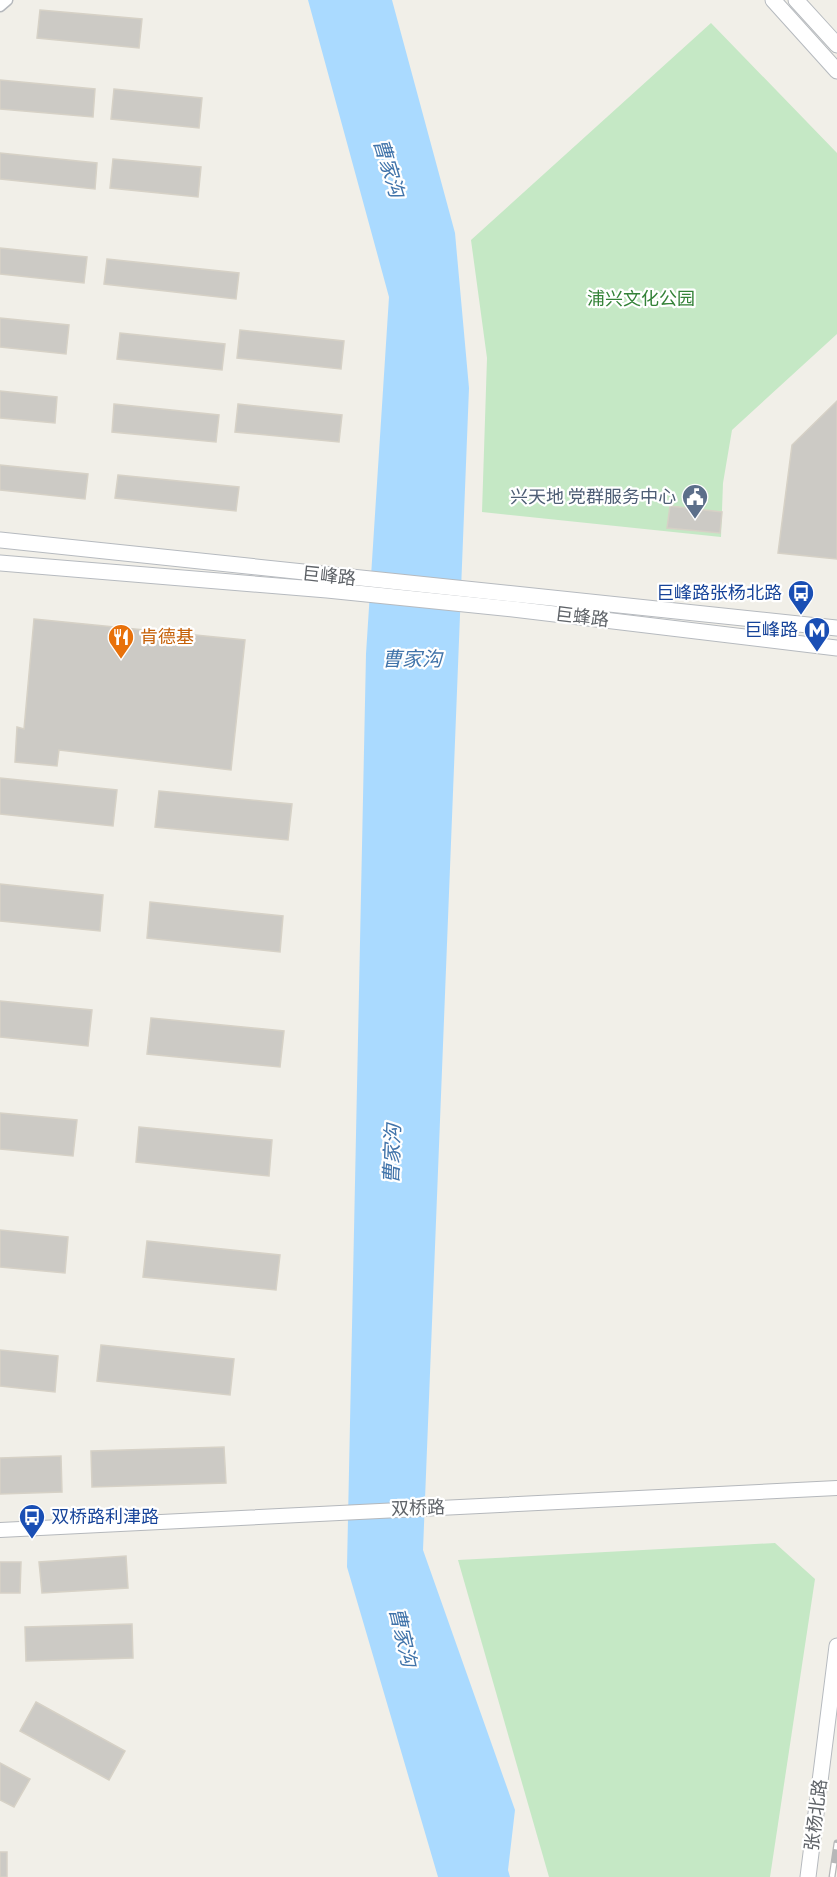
<svg xmlns="http://www.w3.org/2000/svg" width="837" height="1877" viewBox="0 0 837 1877" font-family="'Archivo Narrow','Noto Sans SC',sans-serif">
<rect width="100%" height="100%" fill="#f1efe8"/>
<g fill="#c5e8c5">
<polygon points="711,23 837,153 837,334 732,430 723,483 721,537 482,512 487,358 471,240"/>
<polygon points="775,1543 815,1579 770,1877 549,1877 458,1560"/>
</g>
<polygon fill="#aadaff" points="308,0 392,0 455,233 469,388 423,1550 515,1810 508,1870 510,1877 438,1877 347,1567 366,654 389,297"/>
<g fill="#cccac5" stroke="#d6d1c6" stroke-width="1.5">
<polygon points="40,10 142,19 139,48 37,38"/>
<polygon points="0,80 95,89 93,117 0,109"/>
<polygon points="114,89 202,98 199,128 111,119"/>
<polygon points="0,153 97,163 95,189 0,179"/>
<polygon points="113,159 201,167 198,197 110,188"/>
<polygon points="0,248 87,257 84,283 0,274"/>
<polygon points="107,259 239,273 236,299 104,284"/>
<polygon points="0,318 69,325 66,354 0,347"/>
<polygon points="240,330 344,341 341,369 237,358"/>
<polygon points="120,333 225,344 222,370 117,359"/>
<polygon points="0,391 57,397 55,423 0,418"/>
<polygon points="837,401 837,559 778,553 792,445"/>
<polygon points="114,404 219,415 216,442 112,432"/>
<polygon points="238,404 342,415 339,442 235,432"/>
<polygon points="0,465 88,474 85,499 0,490"/>
<polygon points="118,475 239,487 236,511 115,498"/>
<polygon points="670,506 722,512 720,533 667,528"/>
<polygon points="34,619 245,640 231,770 59,750 57,766 15,762 17,727 24,729"/>
<polygon points="0,778 117,790 113,826 0,814"/>
<polygon points="159,791 292,804 288,840 155,827"/>
<polygon points="0,884 103,895 100,931 0,921"/>
<polygon points="150,902 283,916 280,952 147,938"/>
<polygon points="0,1001 92,1010 88,1046 0,1037"/>
<polygon points="151,1018 284,1031 280,1067 147,1054"/>
<polygon points="0,1113 77,1120 73,1156 0,1149"/>
<polygon points="139,1127 272,1140 269,1176 136,1162"/>
<polygon points="0,1230 68,1237 65,1273 0,1267"/>
<polygon points="147,1241 280,1255 276,1290 143,1277"/>
<polygon points="101,1345 234,1359 230,1395 97,1381"/>
<polygon points="0,1350 58,1356 55,1392 0,1386"/>
<polygon points="224,1447 226,1483 92,1487 91,1451"/>
<polygon points="61,1456 62,1492 0,1494 0,1458"/>
<polygon points="126,1556 128,1588 42,1593 39,1562"/>
<polygon points="0,1562 21,1562 20,1593 0,1593"/>
<polygon points="132,1624 133,1658 26,1661 25,1627"/>
<polygon points="36,1702 125,1751 109,1780 20,1731"/>
<polygon points="0,1763 30,1779 14,1807 0,1800"/>
<rect x="0" y="1852" width="7" height="25"/>
</g>
<g fill="none" stroke-linecap="round" stroke-linejoin="round">
<g stroke="#b5b8bc" stroke-width="13">
<polyline id="minor" points="0,6 7,0"/>
</g>
<g stroke="#b5b8bc" stroke-width="16">
<polyline id="tertiary" points="0,1530 837,1488"/>
</g>
<g stroke="#b6babf" stroke-width="17">
<g id="secondary">
<polyline points="773,0 837,71"/>
<polyline points="796,0 837,45"/>
<polyline points="0,540 837,628"/>
<polyline points="0,563 327,590 513,609 837,648"/>
<polyline points="808,1877 837,1646"/>
</g>
</g>
<use href="#minor" stroke="#fff" stroke-width="10"/>
<use href="#tertiary" stroke="#fff" stroke-width="14"/>
<use href="#secondary" stroke="#fff" stroke-width="15"/>
<g stroke="#b6b7b8" stroke-width="7">
<polyline id="rail" points="832,1877 837,1843"/>
</g>
<use href="#rail" stroke="#fff" stroke-width="4.5" stroke-dasharray="14" stroke-linecap="butt"/>
</g>
<defs>
<g id="civic-pin" transform="scale(1.35)"><path d="M0 17L-7.5 6A9.5 9.5 0 1 1 7.5 6Z" fill="#5c6f8a" stroke="#fff"/><path d="M-.6-6.5H3V-4.5H.6V-3L4-1V1h2V6H-6V1h2V-1L-.6-3ZM-1.2 2.5V6h2.4V2.5Z" fill="#fff"/></g>
<g id="bus-pin" transform="scale(1.35)"><path d="M0 17L-7.5 6A9.5 9.5 0 1 1 7.5 6Z" fill="#1a4fb4" stroke="#fff"/><path d="M-5-6H5V4H4V6H2V4H-2V6H-4V4H-5ZM-3.5-4V0h7V-4ZM-3.5 1.2v1.5H-2V1.2ZM2 1.2v1.5H3.5V1.2Z" fill="#fff"/></g>
<g id="metro-pin" transform="scale(1.35)"><path d="M0 17L-7.5 6A9.5 9.5 0 1 1 7.5 6Z" fill="#1a4fb4" stroke="#fff"/><path d="M-5.5 5V-5H-3L0 0L3-5H5.5V5H3V-.5L0 4L-3-.5V5Z" fill="#fff"/></g>
<g id="restaurant-pin" transform="scale(1.35)"><path d="M0 17L-7.5 6A9.5 9.5 0 1 1 7.5 6Z" fill="#e8710a" stroke="#fff"/><path d="M-5-6h1v4h1v-4h1v4h1v-4h1v5L-1.5 .5V6h-2V.5L-5-1ZM5-6V6H3V1.5H1.5Q1.5-4 5-6Z" fill="#fff"/></g>
</defs>
<g fill-rule="evenodd">
<use href="#civic-pin" x="695" y="497"/>
<use href="#bus-pin" x="801" y="593"/>
<use href="#metro-pin" x="817" y="630"/>
<use href="#restaurant-pin" x="121" y="637"/>
<use href="#bus-pin" x="32" y="1517"/>
</g>
<g text-anchor="middle" stroke-width="4.5" stroke-linejoin="round" paint-order="stroke">
<g font-size="18" fill="#348238" stroke="#fff">
<text x="641" y="305">浦兴文化公园</text>
</g>
<g font-size="18" fill="#4e5e75" stroke="#fff" text-anchor="end">
<text x="676" y="503">兴天地 党群服务中心</text>
</g>
<g font-size="18" fill="#5f6368" stroke="#fff">
<text transform="translate(329 576) rotate(6)" y="6">巨峰路</text>
<text transform="translate(582 617) rotate(7)" y="6">巨蜂路</text>
<text transform="translate(418 1508) rotate(-2)" y="6">双桥路</text>
<text transform="translate(816 1815) rotate(-83)" y="6">张杨北路</text>
</g>
<g font-size="18" fill="#164399" stroke="#fff" text-anchor="end">
<text x="782" y="599">巨峰路张杨北路</text>
<text x="798" y="636">巨峰路</text>
<text x="51" y="1523" text-anchor="start">双桥路利津路</text>
</g>
<g font-size="18" fill="#c56008" stroke="#fff" text-anchor="start">
<text x="140" y="643">肯德基</text>
</g>
<g font-size="20" font-style="italic" fill="#4174aa" stroke="#fff">
<text transform="translate(389 168) rotate(73)" y="7">曹家沟</text>
<text x="412" y="666">曹家沟</text>
<text transform="translate(392 1154) rotate(-88)" y="7">曹家沟</text>
<text transform="translate(403 1637) rotate(77)" y="7">曹家沟</text>
</g>
</g>
</svg>
